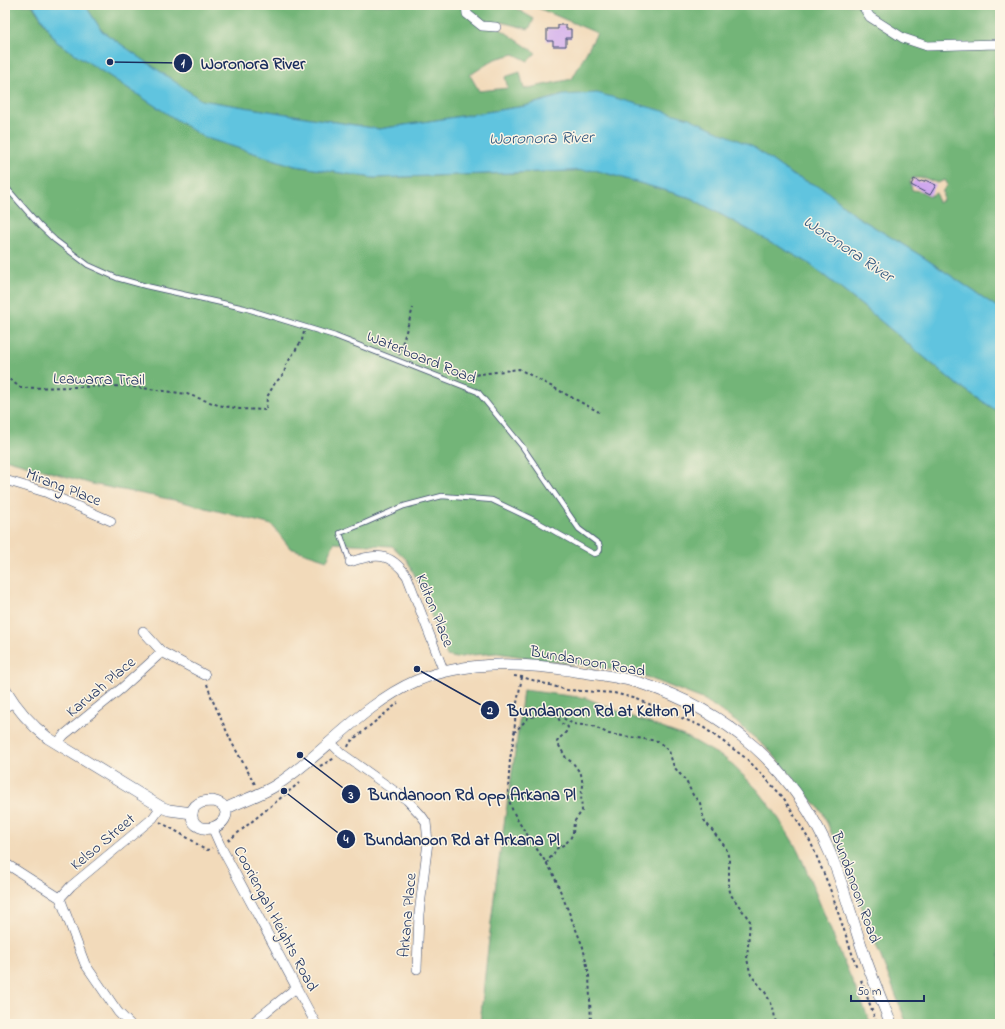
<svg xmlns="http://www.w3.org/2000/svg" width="1005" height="1029" viewBox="0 0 1005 1029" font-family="'Indie Flower',sans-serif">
<rect width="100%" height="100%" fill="#fcf5e5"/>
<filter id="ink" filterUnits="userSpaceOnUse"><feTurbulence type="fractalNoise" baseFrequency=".025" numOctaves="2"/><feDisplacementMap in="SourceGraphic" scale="8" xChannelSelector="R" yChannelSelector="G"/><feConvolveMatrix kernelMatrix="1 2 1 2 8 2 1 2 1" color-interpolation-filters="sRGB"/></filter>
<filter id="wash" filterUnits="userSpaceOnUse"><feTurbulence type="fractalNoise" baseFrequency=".012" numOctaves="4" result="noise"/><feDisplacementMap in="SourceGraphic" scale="16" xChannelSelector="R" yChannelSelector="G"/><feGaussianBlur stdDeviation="0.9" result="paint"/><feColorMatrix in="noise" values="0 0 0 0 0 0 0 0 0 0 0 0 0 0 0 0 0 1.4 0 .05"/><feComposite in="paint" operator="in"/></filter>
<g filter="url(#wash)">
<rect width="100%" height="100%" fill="#f2daba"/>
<g fill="#73b578" stroke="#47726b" fill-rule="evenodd">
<polygon points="5,5 32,5 57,42 203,137 295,166 374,178 595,170 691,198 807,262 870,312 954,382 1000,413 1000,1024 907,1024 855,890 823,813 769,750 735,721 705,700 636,673 497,653 471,655 456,658 447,656 419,584 407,560 392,546 334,543 327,560 290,548 272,525 179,501 92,484 5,459"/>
<path d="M85,5H516L515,8L534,19L529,29L501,22L499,28L536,53L528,61L514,54L495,59L470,75L479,91L508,88L505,77L520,72L524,89L572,79L597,33L531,5H1000V309L923,257L856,216L824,189L792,175L753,147L564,95L525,106L379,129L201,100L102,31ZM913,178H925L937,183L945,180L948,185L943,190V200L938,203L936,193L930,196L920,191L912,190L910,182Z"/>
<path d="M523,690L586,698L627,715L689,738L726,759L757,789L774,811L798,850L841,955L871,1024H480C486,960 494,895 503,831C510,784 518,738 523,690Z"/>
</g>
<polygon fill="#61c4df" stroke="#3e7a9e" points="33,5 85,5 102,31 201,100 379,129 525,106 564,95 597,93 689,118 753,147 792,175 824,189 856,216 923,257 1000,309 1000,413 954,382 870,312 807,262 691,198 595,170 374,178 295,166 203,137 57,42"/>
<g id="blocks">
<g fill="#cfa7ee">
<polygon points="558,25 566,25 566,29 571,29 571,38 566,38 566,46 553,46 553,41 547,41 547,29 558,29"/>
<polygon points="914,179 920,182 921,181 924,182 925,180 936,185 930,195 911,185"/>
</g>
</g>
</g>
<g filter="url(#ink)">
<use href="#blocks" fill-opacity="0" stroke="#3b496c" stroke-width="1"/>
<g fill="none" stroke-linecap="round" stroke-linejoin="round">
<g stroke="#3b496c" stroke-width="6">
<path id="service" d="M5,186L40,226L55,240L88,265L117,278L146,286L244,308L335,336L478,392L522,446L579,529L599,544C601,549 600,553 594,554L536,521L492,500L442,496L404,506L365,523L340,533L350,562"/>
</g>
<g stroke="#3b496c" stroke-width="10">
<g id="minor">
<polyline points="466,5 467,14 482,26 496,27"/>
<polyline points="862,5 870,17 903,38 927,46 997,44 1000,45"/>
<polyline points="5,480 45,492 111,521"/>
<path d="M350,562C376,553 390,552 407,576L444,672"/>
<polyline points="143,631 162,652 205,675"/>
<polyline points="5,707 13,703"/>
<polyline points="330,742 341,753 407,800 421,815 426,822 428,842 419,914 417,969"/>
<polyline points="57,744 64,735 122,688 162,652"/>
<polyline points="212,827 220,845 316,1024"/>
<polyline points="5,863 60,898 85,964 118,1012 130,1024"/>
<polyline points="60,898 71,886 153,818 161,807"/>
<polyline points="251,1024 296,988"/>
</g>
</g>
<g stroke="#3b496c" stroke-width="12">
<g id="tertiary">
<path d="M5,689C17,709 30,724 48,738L161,807L169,810L192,813"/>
<path d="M213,801C240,807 220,835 200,827C190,823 189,809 198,804C202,801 208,801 213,801Z"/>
<path d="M225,809C242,800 262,795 278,784C326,752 363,704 416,681C469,659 527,663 582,672C601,675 621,677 640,683C727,710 794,769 830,853C843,883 851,916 862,948C870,973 881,999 891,1024"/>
</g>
</g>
<g stroke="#3b496c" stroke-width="2" stroke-dasharray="3 3" stroke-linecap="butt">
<polyline points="399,355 413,308"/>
<polyline points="5,376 21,388 127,386 187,394 218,405 240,409 266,410 267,397 275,383 284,374 286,365 302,340 304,332"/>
<polyline points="458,377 519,369 599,412"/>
<polyline points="514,676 522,677 567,690 614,693 637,699 703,727 747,759 783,797 811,843 829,886 857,968"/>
<polyline points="522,677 516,708 514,737 510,759 508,789 509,800 512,809 518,821 553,873 583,947 589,975 591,1024"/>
<polyline points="207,684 212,699 232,743 256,786"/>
<polyline points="514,733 528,718 535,716 545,710 555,713 573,724 593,726 609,734 658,741 669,751 674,767 686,781 693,795 700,803 704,820 726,848 729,859 729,888 731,895 750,921 747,959 750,972 751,975 765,992 773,1007 776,1024"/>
<polyline points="348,747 350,742 398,703"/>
<polyline points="320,766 335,758"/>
<polyline points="160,822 193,841 202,848 208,850 212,848"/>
<polyline points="228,841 299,783"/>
<path d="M547,864L548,860L553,855L556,849L565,844L570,839L573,833L574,822L582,811L581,795L583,786L581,774L573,763L566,758L557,742C560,736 567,734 568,727L561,723L556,714"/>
<polyline points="861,980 877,1024"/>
</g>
<use href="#service" stroke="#fff" stroke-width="4.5"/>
<use href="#minor" stroke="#fff" stroke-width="9"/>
<use href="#tertiary" stroke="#fff" stroke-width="11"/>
</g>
</g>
<g text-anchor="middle" stroke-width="3" stroke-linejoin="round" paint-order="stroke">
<g font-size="16" fill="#1b2f5e" stroke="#fcf5e5">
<text transform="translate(422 356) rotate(22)" y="6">Waterboard Road</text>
<text transform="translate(99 378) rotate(1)" y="6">Leawarra Trail</text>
<text transform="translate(64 486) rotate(21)" y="6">Mirang Place</text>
<text transform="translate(436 610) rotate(68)" y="6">Kelton Place</text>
<text transform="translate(588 660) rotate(10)" y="6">Bundanoon Road</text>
<text transform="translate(100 686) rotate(-40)" y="6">Karuah Place</text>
<text transform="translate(102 841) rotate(-40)" y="6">Kelso Street</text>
<text transform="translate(857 887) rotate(70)" y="6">Bundanoon Road</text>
<text transform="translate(406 915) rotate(-85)" y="6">Arkana Place</text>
<text transform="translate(277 918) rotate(62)" y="6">Cooriengah Heights Road</text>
</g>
<g font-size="17" font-style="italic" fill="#2c547e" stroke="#fcf5e5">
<text transform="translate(541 137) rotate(-1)" y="6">Woronora River</text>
<text transform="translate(849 248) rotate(34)" y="6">Woronora River</text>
</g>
</g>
<path fill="none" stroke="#1b2f5e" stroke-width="1.5" d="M110 62L183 63M417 669L490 710M300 755L351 794M284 791L346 839"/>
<g fill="#1b2f5e" stroke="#fcf5e5" stroke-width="1.5">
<circle cx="110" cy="62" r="4"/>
<circle cx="417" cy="669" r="4"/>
<circle cx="300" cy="755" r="4"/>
<circle cx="284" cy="791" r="4"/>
<circle cx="183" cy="63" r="10"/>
<circle cx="490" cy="710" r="10"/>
<circle cx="351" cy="794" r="10"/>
<circle cx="346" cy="839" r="10"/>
</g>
<g font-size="12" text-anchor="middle" font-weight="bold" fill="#fff">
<text x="183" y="67">1</text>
<text x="490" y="714">2</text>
<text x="351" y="799">3</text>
<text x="346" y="843">4</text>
</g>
<g font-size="17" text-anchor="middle" font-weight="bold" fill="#1b2f5e" stroke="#fcf5e5" stroke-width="3" stroke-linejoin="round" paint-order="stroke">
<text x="253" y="69">Woronora River</text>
<text x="601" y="716">Bundanoon Rd at Kelton Pl</text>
<text x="472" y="800">Bundanoon Rd opp Arkana Pl</text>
<text x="462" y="845">Bundanoon Rd at Arkana Pl</text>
</g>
<rect width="1005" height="1029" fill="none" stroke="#fcf5e5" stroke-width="20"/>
<path d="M851 995v6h73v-6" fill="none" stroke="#1b2f5e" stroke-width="2"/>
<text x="857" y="995" font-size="12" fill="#1b2f5e" stroke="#fcf5e5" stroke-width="3" paint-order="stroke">50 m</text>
</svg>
